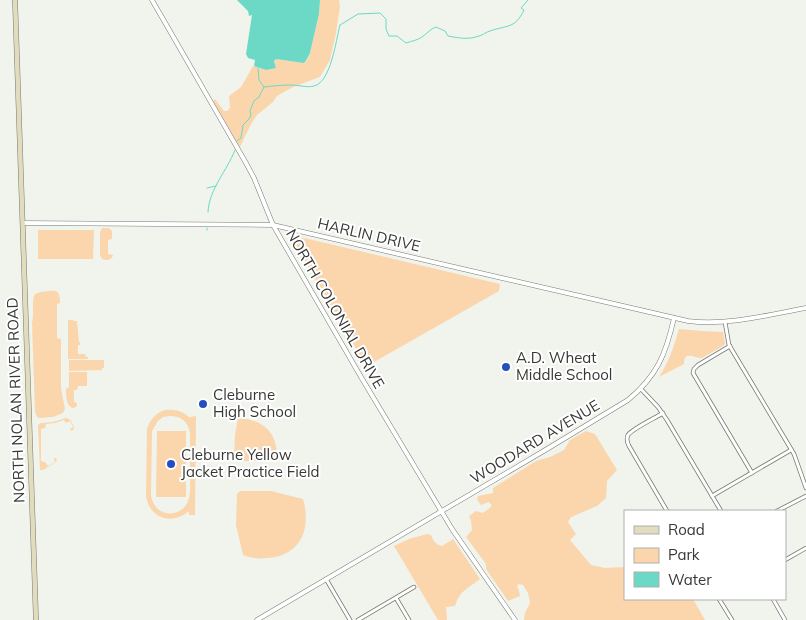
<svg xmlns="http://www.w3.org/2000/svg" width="806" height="620" viewBox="0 0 806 620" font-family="Mulish,sans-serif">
<rect width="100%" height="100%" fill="#f0f4ec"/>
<g fill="#fbd6ac" fill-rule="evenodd">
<polygon points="320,0 339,0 340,6 336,33 330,60 320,77 293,87 277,96 273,102 257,115 251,124 240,147 213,101 215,99 224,111 227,111 230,108 229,96 241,87 253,66 266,70 276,68 274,60 276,59 304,63 308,59 310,53 319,14"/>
<path d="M102,228H109L112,231V239L108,240V254L113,255C112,260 107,261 102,259L100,255V232Z"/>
<polygon points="38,230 94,230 93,259 38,259"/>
<polygon points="300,237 500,284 499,291 374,362 363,361 293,241"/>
<path d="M41,292C54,291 60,287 60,303L57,304V338L61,339V389L65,409L63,413L53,417L40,418L37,417L35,412L32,323C34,317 32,300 34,296C35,293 38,293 41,292Z"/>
<polygon points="68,320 73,320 74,321 77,321 79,342 80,342 80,345 78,345 78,354 85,354 86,357 88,357 88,359 68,359"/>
<path d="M679,329L702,331L723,332L725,344L723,346L702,358C694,358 684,350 684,364L659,377C669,362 674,346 679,329Z"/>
<polygon points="69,360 104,360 104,368 102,368 102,370 69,371"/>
<path d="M69,372H87V386H78L77,390H74V402L77,403V406L74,408C66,407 66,396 66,389L69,387Z"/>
<path d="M165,410C175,409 183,411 190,418V417L196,416L195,515H189V511C172,526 149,518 146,496L147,429C150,419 156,413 165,410ZM170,416C181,416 189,422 190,434C190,448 190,463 190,478C190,485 191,494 188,501C185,510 175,515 166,513C157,511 153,504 151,496L152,431L158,421L163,417Z"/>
<path d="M66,418C71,419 74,425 74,429L71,431L70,429L73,427L70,421L66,423L64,420L55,423L46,424L45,428L41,429V461L45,462L48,466L55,462L54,458H56L57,460L56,462L43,470H40L38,425L41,423L53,422Z"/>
<path d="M238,418C264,420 277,432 277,458L259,461H238L234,457L235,435Z"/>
<polygon points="157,431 186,431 186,497 156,497"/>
<polygon points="586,431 595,434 617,470 607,481 606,498 597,506 571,517 568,522 576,534 570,540 591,565 605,568 625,567 625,599 693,599 705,620 524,620 525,613 530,603 528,593 523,585 519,584 517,586 519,591 520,596 508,601 486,569 486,564 466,537 472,530 471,521 469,516 476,511 483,513 492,506 489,502 481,505 477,500 478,496 493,493 493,488 536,461 550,457 564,450 570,440"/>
<path d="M240,491H271L303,499C312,529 300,557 266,558C258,559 250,558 243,555L236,525L237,494Z"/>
<path d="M427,534L431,535C433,540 436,545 442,546L453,539L480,579C469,588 460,590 455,606L446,607L447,620H438L394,546L409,539Z"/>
</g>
<polygon fill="#6cd8c6" points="237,0 320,0 319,14 310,53 307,59 304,63 276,59 274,61 276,68 266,70 254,66 255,60 248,58 246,54 252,15 249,16 248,11"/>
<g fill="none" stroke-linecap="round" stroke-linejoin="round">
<g stroke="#6cd8c6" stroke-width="1">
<polyline points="258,68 259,80 264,87"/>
<path d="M237,141L241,138L243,125L249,119L251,115L250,111L254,101L259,97L264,87C273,86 282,85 291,85C299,85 307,88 314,86C331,82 336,40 340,25L358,14L380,13L386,19V29L389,36H397L406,43C412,41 418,40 422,37C428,33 430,29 436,27L445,31L448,36C459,38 468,40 479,36C483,35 486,32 490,31C507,25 515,29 524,10L521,8L528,0"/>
<polyline points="207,188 216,186"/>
<path d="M208,212C209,189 227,171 235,150"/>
<polyline points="207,228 207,230"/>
</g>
<g stroke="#777a73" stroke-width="4.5">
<g id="minor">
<polyline points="725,322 729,345 794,454 806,488"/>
<polyline points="730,346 698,365 694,369 693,373 752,473"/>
<polyline points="641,389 658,407 667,420 721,511"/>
<path d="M663,413C655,418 632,429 628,435C626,439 627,442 629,446L667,511"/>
<polyline points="712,496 791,450"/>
<polyline points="777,511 806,496"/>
<polyline points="785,560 806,548"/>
<polyline points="326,579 350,620"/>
<polyline points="396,598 409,620"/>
<polyline points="719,599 732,620"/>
<polyline points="773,599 785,620"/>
<polyline points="358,620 414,587"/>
</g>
</g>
<g stroke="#777a73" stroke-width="5">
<g id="tertiary">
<polyline points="152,0 246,163 254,178 273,225 361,377 452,529 515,620"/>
<path d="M23,223L273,225L688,321C727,326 767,315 806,308"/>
<path d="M257,620L542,452L628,400C657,376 666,354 674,318"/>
</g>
</g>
<g stroke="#777a73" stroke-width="5.5">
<polyline id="secondary" points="15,0 36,620"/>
</g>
<use href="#minor" stroke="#fff" stroke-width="3"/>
<use href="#tertiary" stroke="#fff" stroke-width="4"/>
<use href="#secondary" stroke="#e1dcbd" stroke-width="4.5"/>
</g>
<g fill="#254fbd" stroke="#fff" stroke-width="2">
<circle cx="506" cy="367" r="5"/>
<circle cx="203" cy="404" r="5"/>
<circle cx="171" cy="464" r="5"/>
</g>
<g text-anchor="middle" stroke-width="4" stroke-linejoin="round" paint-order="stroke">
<g font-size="15" fill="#373835" stroke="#fff">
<text transform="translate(369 235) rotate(13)" y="5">HARLIN DRIVE</text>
<text transform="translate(335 309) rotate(60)" y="5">NORTH COLONIAL DRIVE</text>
<text transform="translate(16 400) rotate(-92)" y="5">NORTH NOLAN RIVER ROAD</text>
<text transform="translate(535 442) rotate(-31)" y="5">WOODARD AVENUE</text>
</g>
<g font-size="15" fill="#373835" stroke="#fff" text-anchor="start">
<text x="516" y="363">A.D. Wheat<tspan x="516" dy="17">Middle School</tspan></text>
<text x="213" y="400">Cleburne<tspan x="213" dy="17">High School</tspan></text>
<text x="181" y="460">Cleburne Yellow<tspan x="181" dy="17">Jacket Practice Field</tspan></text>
</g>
</g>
<rect x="624" y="510" width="162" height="90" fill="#ffffff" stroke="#afafae"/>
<rect x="634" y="526" width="25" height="8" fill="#e1dcbd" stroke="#afafae"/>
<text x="668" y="535" font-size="15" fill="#373835">Road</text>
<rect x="634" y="548" width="25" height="15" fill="#fbd6ac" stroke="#afafae"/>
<text x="668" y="560" font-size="15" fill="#373835">Park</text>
<rect x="634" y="572" width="25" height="15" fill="#6cd8c6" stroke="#afafae"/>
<text x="668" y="585" font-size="15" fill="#373835">Water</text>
</svg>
